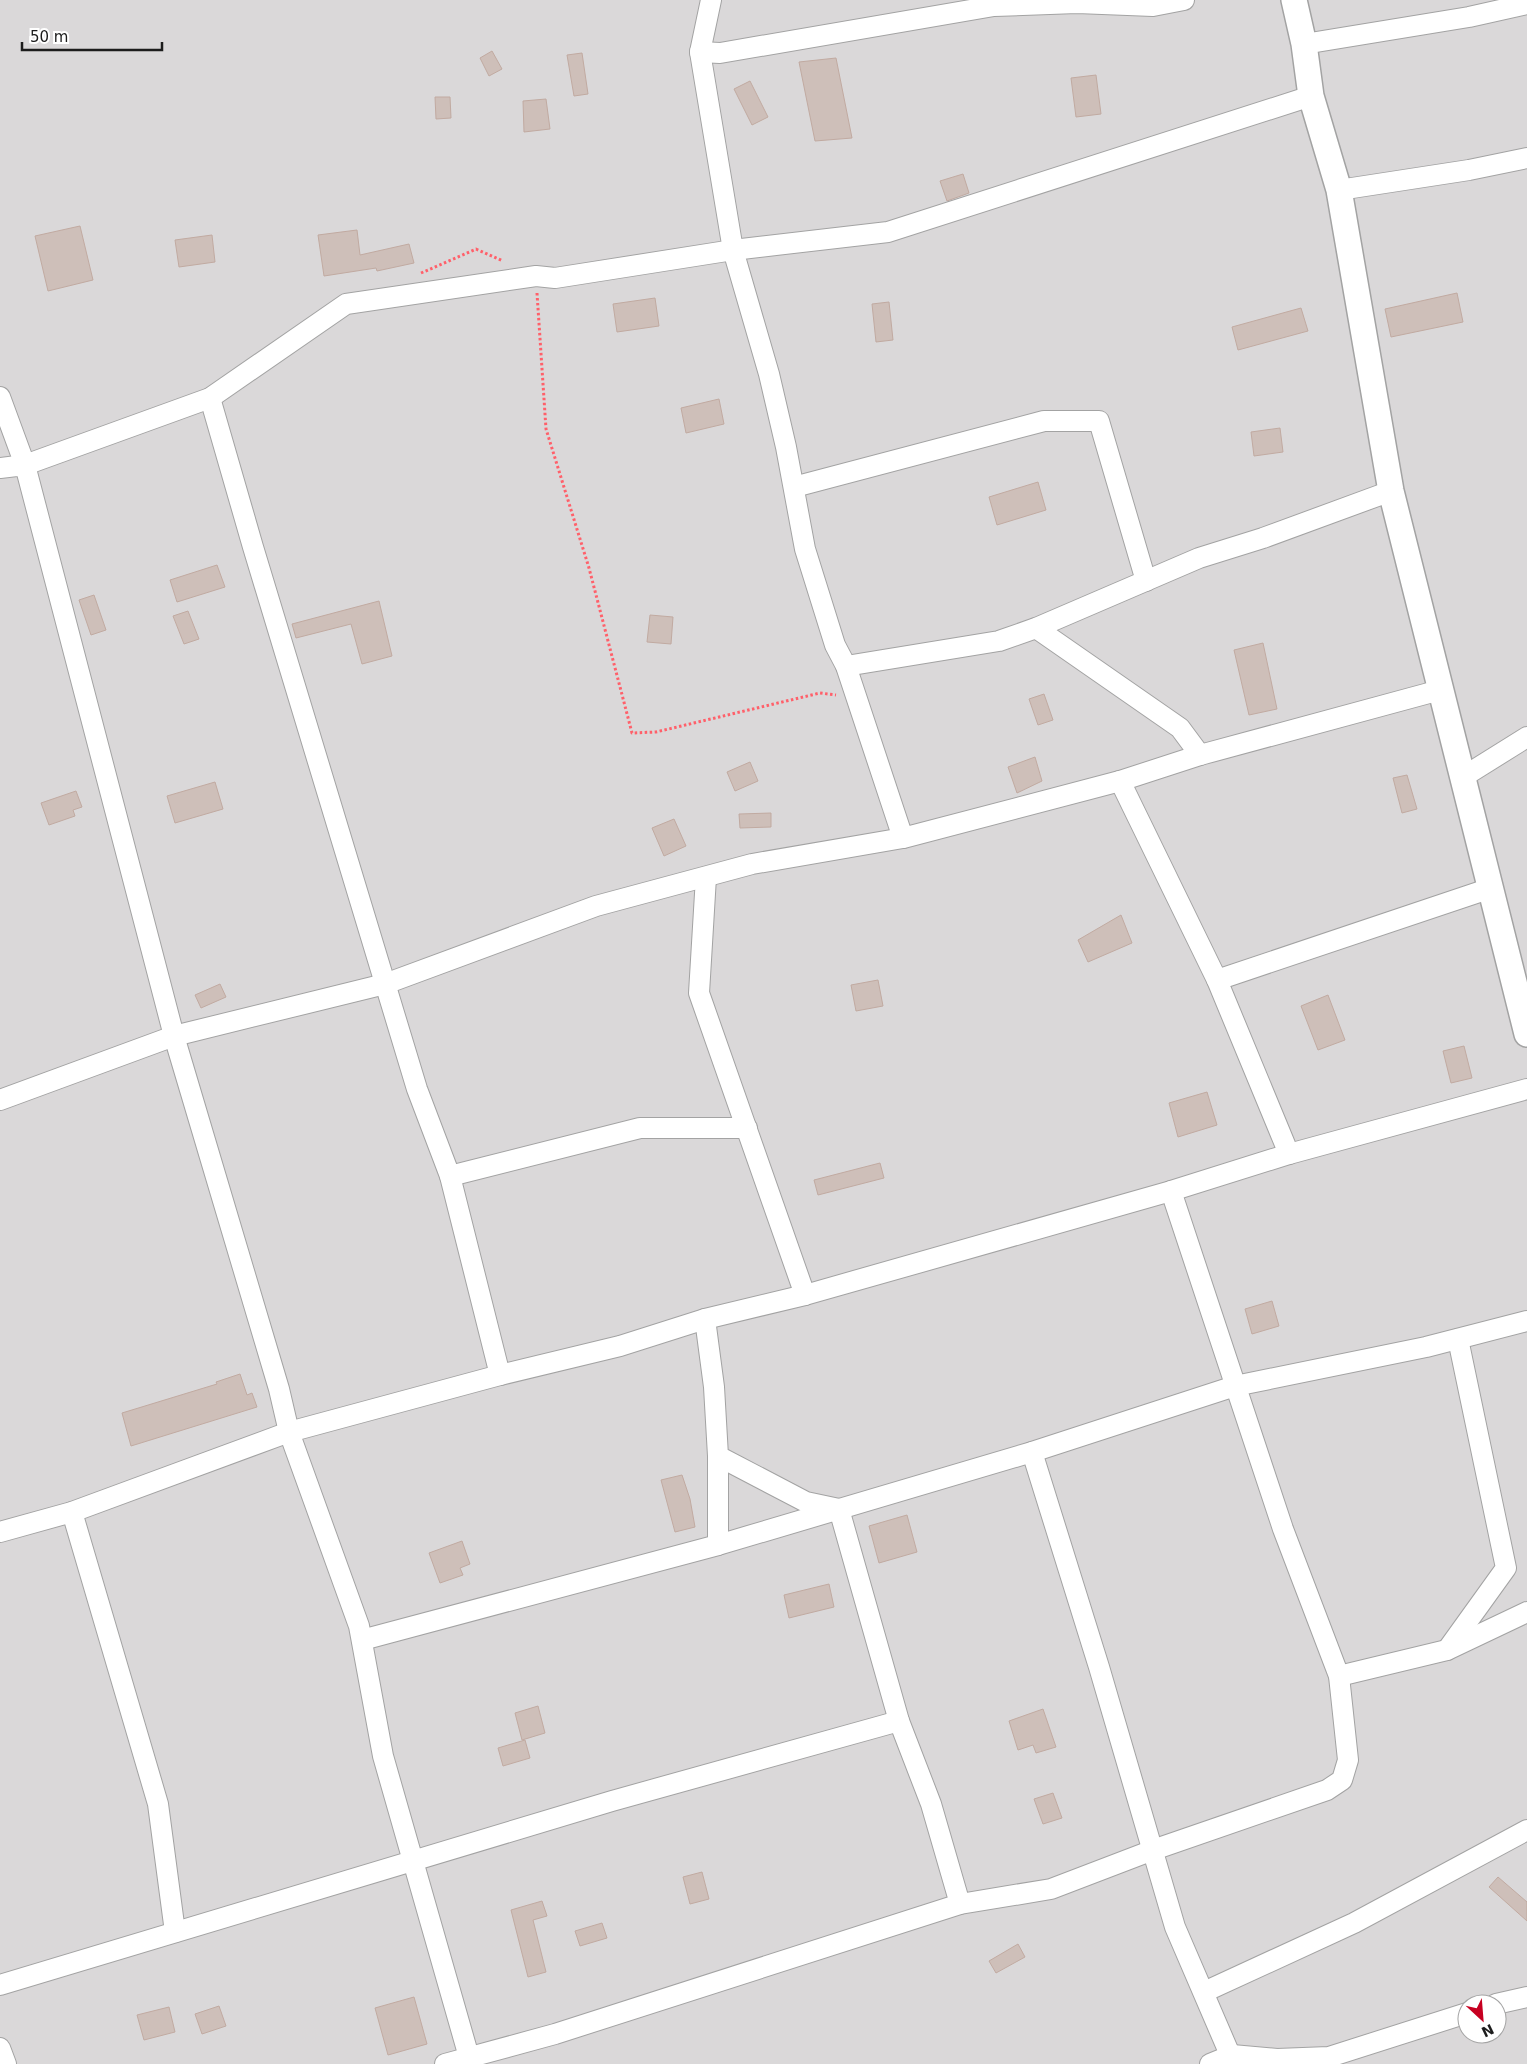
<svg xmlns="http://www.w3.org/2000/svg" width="1527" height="2064" viewBox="0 0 1527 2064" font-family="'DejaVu Sans',sans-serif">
<rect width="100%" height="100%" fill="#eee7e0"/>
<path fill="#dad8d9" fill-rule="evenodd" d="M0,0H1527V2064H0ZM1467,2004H1497V2034H1467Z"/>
<g fill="#cebfb9" stroke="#c1aaa1">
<polygon points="492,51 502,69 489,76 480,58"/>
<polygon points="582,53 588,94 574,96 567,55"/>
<polygon points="836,58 852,138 815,141 799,62"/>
<polygon points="1096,75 1101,114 1076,117 1071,78"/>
<polygon points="750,81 768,117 752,125 734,89"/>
<polygon points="435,97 450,97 451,118 436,119"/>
<polygon points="546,99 550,129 524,132 523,101"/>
<polygon points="963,174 969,193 947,201 940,181"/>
<polygon points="80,226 93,280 48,291 35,236"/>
<polygon points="357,230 360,255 409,244 414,263 377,271 376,268 324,276 318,235"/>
<polygon points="212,235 215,262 179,267 175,240"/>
<polygon points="1457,293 1463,322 1391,337 1385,309"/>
<polygon points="655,298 659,326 617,332 613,304"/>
<polygon points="889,302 893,340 876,342 872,304"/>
<polygon points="1301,308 1308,331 1238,350 1232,327"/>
<polygon points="719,399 724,424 686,433 681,408"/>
<polygon points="1280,428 1283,452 1254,456 1251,432"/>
<polygon points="1038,482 1046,510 997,525 989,497"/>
<polygon points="217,565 225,587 177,602 170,580"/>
<polygon points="94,595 106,630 91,635 79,600"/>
<polygon points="379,601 392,656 362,664 351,624 296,638 292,624"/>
<polygon points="188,611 199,639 184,644 173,616"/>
<polygon points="650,615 673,617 671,644 647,642"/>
<polygon points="1263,643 1277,709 1249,715 1234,650"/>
<polygon points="1044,694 1053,720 1038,725 1029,699"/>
<polygon points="1035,757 1042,781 1017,793 1008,767"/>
<polygon points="750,762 758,781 735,791 727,772"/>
<polygon points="1407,775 1417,809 1402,813 1393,778"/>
<polygon points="215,782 223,809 175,823 167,796"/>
<polygon points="76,791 82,807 73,810 75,816 49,825 41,803"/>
<polygon points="771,813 771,827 740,828 739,814"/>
<polygon points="674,819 686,846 664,856 652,828"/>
<polygon points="1121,915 1132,943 1088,962 1078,940"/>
<polygon points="878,980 883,1006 856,1011 851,985"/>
<polygon points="220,984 226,997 201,1008 195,995"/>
<polygon points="1328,995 1345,1040 1318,1050 1301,1006"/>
<polygon points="1464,1046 1472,1078 1451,1083 1443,1051"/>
<polygon points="1207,1092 1217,1125 1178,1137 1169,1103"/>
<polygon points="880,1163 884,1178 818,1195 814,1180"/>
<polygon points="1272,1301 1279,1326 1252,1334 1245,1309"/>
<polygon points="240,1374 247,1395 252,1393 257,1407 131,1446 122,1413 217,1384 216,1382"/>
<polygon points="682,1475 690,1499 695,1527 675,1532 661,1480"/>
<polygon points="907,1515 917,1552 879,1563 869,1526"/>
<polygon points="462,1541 470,1564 460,1568 463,1575 440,1583 429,1553"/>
<polygon points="829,1584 834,1607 789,1618 784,1595"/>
<polygon points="538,1706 545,1733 522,1740 515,1713"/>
<polygon points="1043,1709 1056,1747 1036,1753 1033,1745 1018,1750 1009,1721"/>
<polygon points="525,1740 530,1758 503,1766 498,1748"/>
<polygon points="1053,1793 1062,1818 1043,1824 1034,1799"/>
<polygon points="702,1872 709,1899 690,1904 683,1877"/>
<polygon points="1498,1877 1527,1902 1527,1921 1489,1887"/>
<polygon points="542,1901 547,1916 533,1920 546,1972 528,1977 511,1910"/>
<polygon points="602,1923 607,1938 580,1946 575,1931"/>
<polygon points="1018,1944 1025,1957 996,1973 989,1961"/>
<polygon points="414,1997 427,2044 388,2055 375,2008"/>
<polygon points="219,2006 226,2026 202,2034 195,2014"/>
<polygon points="169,2007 175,2032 144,2040 137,2015"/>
</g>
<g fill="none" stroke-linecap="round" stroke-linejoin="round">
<g stroke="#a3a3a3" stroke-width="22">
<g id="minor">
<polyline points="711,0 700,52 733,250 769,374 786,447 805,549 835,645 846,666 903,838 1120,781"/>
<polyline points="1304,44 1469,17 1527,4"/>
<polyline points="700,52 720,53 994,6 1077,3 1153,6 1184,0"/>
<polyline points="1339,190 1469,170 1527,158"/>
<polyline points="0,397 25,465 210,398 346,304 536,276 555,278 733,250 888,232 1311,96"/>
<polyline points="210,398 253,547 417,1089 450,1176 500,1375"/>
<polyline points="0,468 25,465 174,1036 279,1389 289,1432 359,1626 383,1756 471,2064"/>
<polyline points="794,487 1044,421 1099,421 1146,581"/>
<polyline points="1036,628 1180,728 1200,755"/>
<polyline points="846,666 999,641 1036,628 1199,558 1263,538 1391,491"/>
<polyline points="1463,777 1527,737"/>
<polyline points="706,877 699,993 805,1295"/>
<polyline points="1217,980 1120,781 1200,755 1440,690"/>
<polyline points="0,1100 174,1036 385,984 596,906 752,864 903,838"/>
<polyline points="1289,1154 1217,980 1491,888"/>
<polyline points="450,1176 640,1128 747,1128"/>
<polyline points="705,1319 714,1387 718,1456 806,1502 839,1509 899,1721 931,1804 960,1904"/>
<polyline points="1032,1452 1099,1667 1175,1927 1234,2064"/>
<polyline points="72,1512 158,1804 175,1932"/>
<polyline points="0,1532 72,1512 289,1432 500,1375 620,1346 705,1319 805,1295 1171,1191 1289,1154 1527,1089"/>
<polyline points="718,1545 1032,1452 1235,1386 1426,1347 1527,1321"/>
<polyline points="362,1640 718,1545 718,1456"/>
<polyline points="1447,1650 1506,1568 1458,1339"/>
<polyline points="1339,1676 1447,1650 1527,1612"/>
<polyline points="0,1985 612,1801 899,1721"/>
<polyline points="1204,1992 1354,1923 1527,1830"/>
<polyline points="1496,2004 1527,1997"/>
<polyline points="0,2048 6,2064"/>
<polyline points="445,2064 555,2034 960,1904 1051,1889 1153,1850 1327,1790 1342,1780 1348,1760 1339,1676 1283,1529 1171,1191"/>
<polyline points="1210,2064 1232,2055 1277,2059 1329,2057 1467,2013"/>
</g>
</g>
<g stroke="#a3a3a3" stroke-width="28">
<polyline id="tertiary" points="1294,0 1304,44 1311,96 1339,190 1391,491 1527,1034"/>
</g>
<g stroke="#ff606a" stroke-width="3" stroke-dasharray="2.5 2.5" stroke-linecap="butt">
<polyline points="421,273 476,249 503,261"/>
<polyline points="537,293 546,429 589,568 632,733 656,732 820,693 836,695"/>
</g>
<use href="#minor" stroke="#fff" stroke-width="20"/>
<use href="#tertiary" stroke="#fff" stroke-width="25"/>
</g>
<g transform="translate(1482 2019) rotate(154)"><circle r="24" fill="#ffffff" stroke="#a4a4a4"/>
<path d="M0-4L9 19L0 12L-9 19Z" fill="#c70021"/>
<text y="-8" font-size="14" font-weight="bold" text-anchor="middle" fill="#1c1c1c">N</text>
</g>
<path d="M22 42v8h140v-8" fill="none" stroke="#1c1c1c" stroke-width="2.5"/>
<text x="30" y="42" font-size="15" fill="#1c1c1c" stroke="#ffffff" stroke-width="4" paint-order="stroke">50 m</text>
</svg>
